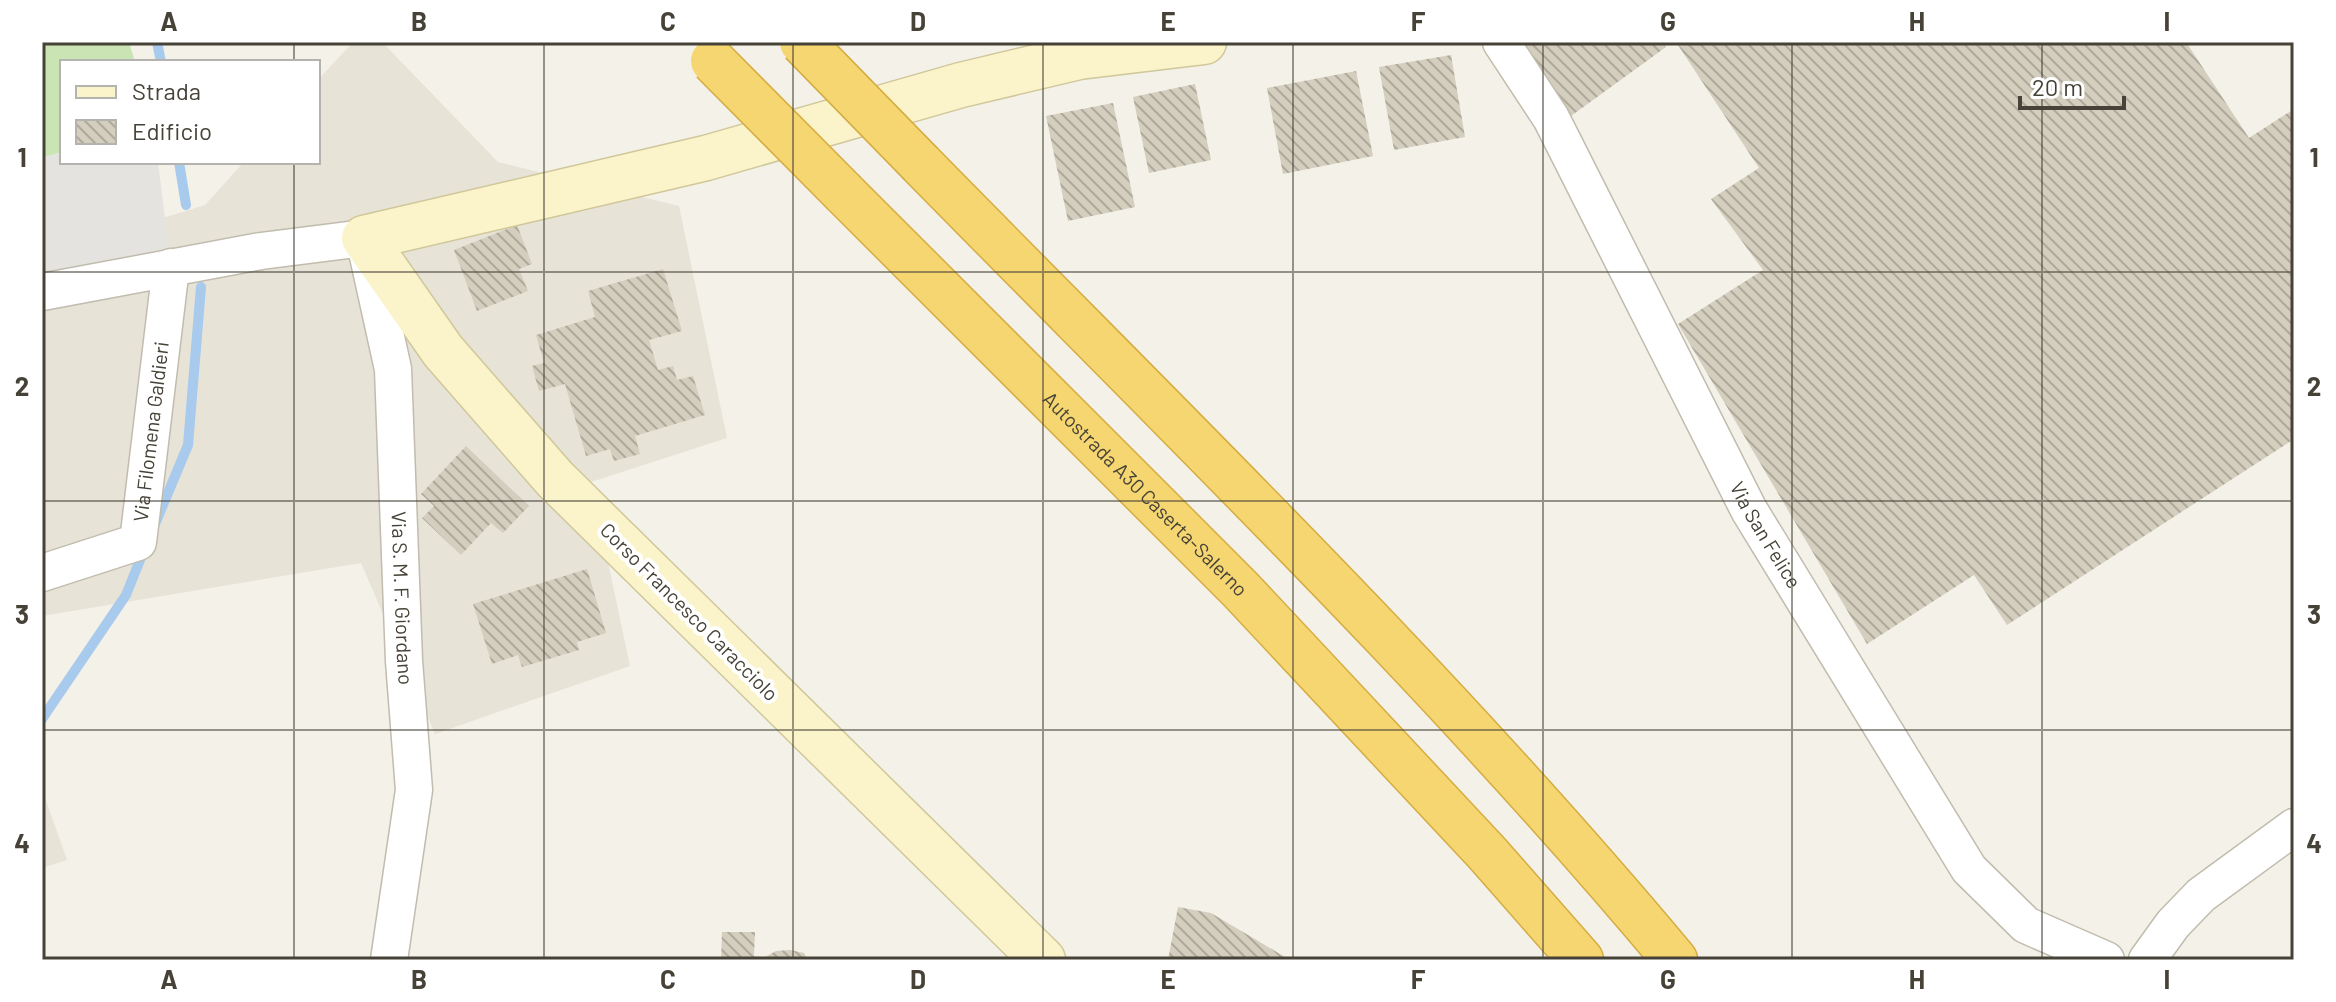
<svg xmlns="http://www.w3.org/2000/svg" width="2336" height="1002" viewBox="0 0 2336 1002" font-family="Barlow,sans-serif">
<defs>
<pattern id="building-back-hatch" width="6" height="6" patternUnits="userSpaceOnUse" patternTransform="scale(2)"><rect width="6" height="6" fill="#d4cebe"/><path d="M-1 5l2 2M0 0l6 6M5-1l2 2" fill="none" stroke="#aea99b"/></pattern>
</defs>
<rect width="100%" height="100%" fill="#f3f1e8"/>
<g fill="#e7e3d7">
<polygon points="353,42 382,42 498,162 679,206 727,438 591,482 630,666 435,734 361,563 42,616 42,255 205,205 244,162 318,162 318,80"/>
<polygon points="42,789 67,860 42,868"/>
</g>
<polygon fill="#cae5b3" points="48,42 129,42 135,62 62,62 62,152 42,158 42,47"/>
<polygon fill="#e5e3e0" points="62,152 62,162 158,162 171,267 42,292 42,158"/>
<g fill="none" stroke-linecap="round" stroke-linejoin="round">
<g stroke="#a8caec" stroke-width="10">
<polyline points="157,42 161,62"/>
<polyline points="179,162 186,205"/>
<polyline points="155,524 188,445 201,287"/>
<polyline points="42,719 126,595 144,550"/>
</g>
</g>
<g fill="url(#building-back-hatch)">
<polygon points="1522,42 1662,42 1666,47 1571,116"/>
<polygon points="1676,42 2186,42 2249,138 2294,109 2294,439 2007,625 1974,575 1867,644 1678,324 1763,270 1711,199 1759,168"/>
<polygon points="1451,55 1465,137 1394,150 1379,67"/>
<polygon points="1356,71 1373,156 1283,174 1267,88"/>
<polygon points="1195,84 1211,160 1149,173 1133,97"/>
<polygon points="1113,103 1135,207 1068,221 1046,116"/>
<polygon points="517,225 532,264 519,269 528,291 477,311 454,250"/>
<polygon points="663,269 682,331 649,340 658,370 673,366 677,380 693,376 705,415 635,436 640,454 614,461 610,449 586,456 565,384 539,391 532,366 544,363 536,335 595,317 588,291"/>
<polygon points="466,446 529,506 503,533 491,523 461,555 422,518 434,506 421,494"/>
<polygon points="587,569 606,633 577,642 579,650 522,667 518,655 492,664 473,604"/>
<polygon points="1178,907 1211,913 1290,960 1168,960"/>
<polygon points="722,932 755,932 754,956 765,957 776,951 790,950 804,953 808,960 721,960"/>
</g>
<g fill="none" stroke-linecap="round" stroke-linejoin="round">
<g stroke="#c1bcae" stroke-width="39">
<g id="street">
<path id="s1" d="M1501,42L1551,118L1749,510L1969,869L2026,925L2106,960"/>
<path id="s2" d="M42,292L261,251L364,238L393,369L404,661L414,790L389,960"/>
<path id="s3" d="M42,573L138,542L171,267"/>
<polyline points="2147,960 2173,924 2201,895 2294,827"/>
</g>
</g>
<g stroke="#d0c79a" stroke-width="47">
<polyline id="secondary" points="1043,960 555,479 443,351 364,238 706,158 961,85 1079,57 1204,42"/>
</g>
<g stroke="#d5ac41" stroke-width="47">
<g id="highway">
<path d="M921,164C1177,425 1441,680 1675,960"/>
<path id="s4" d="M844,193L1240,589L1487,853L1581,960"/>
</g>
</g>
<use href="#street" stroke="#fff" stroke-width="36"/>
<use href="#secondary" stroke="#fbf4ca" stroke-width="44"/>
<use href="#highway" stroke="#f6d671" stroke-width="44"/>
<g stroke="#d5ac41" stroke-width="47" stroke-linecap="butt">
<g id="highway-bridge">
<polyline points="802,42 921,164"/>
<polyline points="713,61 844,193"/>
</g>
</g>
<use href="#highway-bridge" stroke="#f6d671" stroke-width="44"/>
</g>
<path fill="none" stroke="#464237" stroke-width="2" stroke-opacity="0.55" d="M294,42V62M544,42V960M793,42V960M1043,42V960M1293,42V960M1543,42V960M1792,42V960M2042,42V960M294,162V960M42,272H2294M42,501H2294M42,730H2294"/>
<g text-anchor="middle" stroke-width="8" stroke-linejoin="round" paint-order="stroke">
<g font-size="20" fill="#464237" stroke="#fff">
<text dy="7" stroke="none"><textPath href="#s3" startOffset="212">Via Filomena Galdieri</textPath></text>
<text dy="7" stroke="none"><textPath href="#s4" startOffset="426">Autostrada A30 Caserta-Salerno</textPath></text>
<text dy="7" stroke="none"><textPath href="#s1" startOffset="560">Via San Felice</textPath></text>
<text dy="7" stroke="none"><textPath href="#s2" startOffset="690">Via S. M. F. Giordano</textPath></text>
<text transform="translate(689 612) rotate(45)" y="7">Corso Francesco Caracciolo</text>
</g>
</g>
<rect width="2336" height="1002" fill="none" stroke="#ffffff" stroke-width="88"/>
<rect x="60" y="60" width="260" height="104" fill="#ffffff" stroke="#b5b3af" stroke-width="2"/>
<rect x="76" y="86" width="40" height="12" fill="#fbf4ca" stroke="#b5b3af" stroke-width="2"/>
<text x="132" y="100" font-size="24" fill="#464237">Strada</text>
<rect x="76" y="120" width="40" height="24" fill="url(#building-back-hatch)" stroke="#b5b3af" stroke-width="2"/>
<text x="132" y="140" font-size="24" fill="#464237">Edificio</text>
<path d="M2020 96v12h104v-12" fill="none" stroke="#464237" stroke-width="4"/>
<text x="2032" y="96" font-size="24" fill="#464237" stroke="#ffffff" stroke-width="6" paint-order="stroke">20 m</text>
<rect x="44" y="44" width="2248" height="914" fill="none" stroke="#464237" stroke-width="3"/>
<g font-size="26" text-anchor="middle" font-weight="bold" fill="#464237">
<text x="169" y="31">A</text>
<text x="419" y="31">B</text>
<text x="668" y="31">C</text>
<text x="918" y="31">D</text>
<text x="1168" y="31">E</text>
<text x="1418" y="31">F</text>
<text x="1668" y="31">G</text>
<text x="1917" y="31">H</text>
<text x="2167" y="31">I</text>
<text x="22" y="167">1</text>
<text x="2314" y="167">1</text>
<text x="22" y="396">2</text>
<text x="2314" y="396">2</text>
<text x="22" y="624">3</text>
<text x="2314" y="624">3</text>
<text x="22" y="853">4</text>
<text x="2314" y="853">4</text>
<text x="169" y="989">A</text>
<text x="419" y="989">B</text>
<text x="668" y="989">C</text>
<text x="918" y="989">D</text>
<text x="1168" y="989">E</text>
<text x="1418" y="989">F</text>
<text x="1668" y="989">G</text>
<text x="1917" y="989">H</text>
<text x="2167" y="989">I</text>
</g>
</svg>
